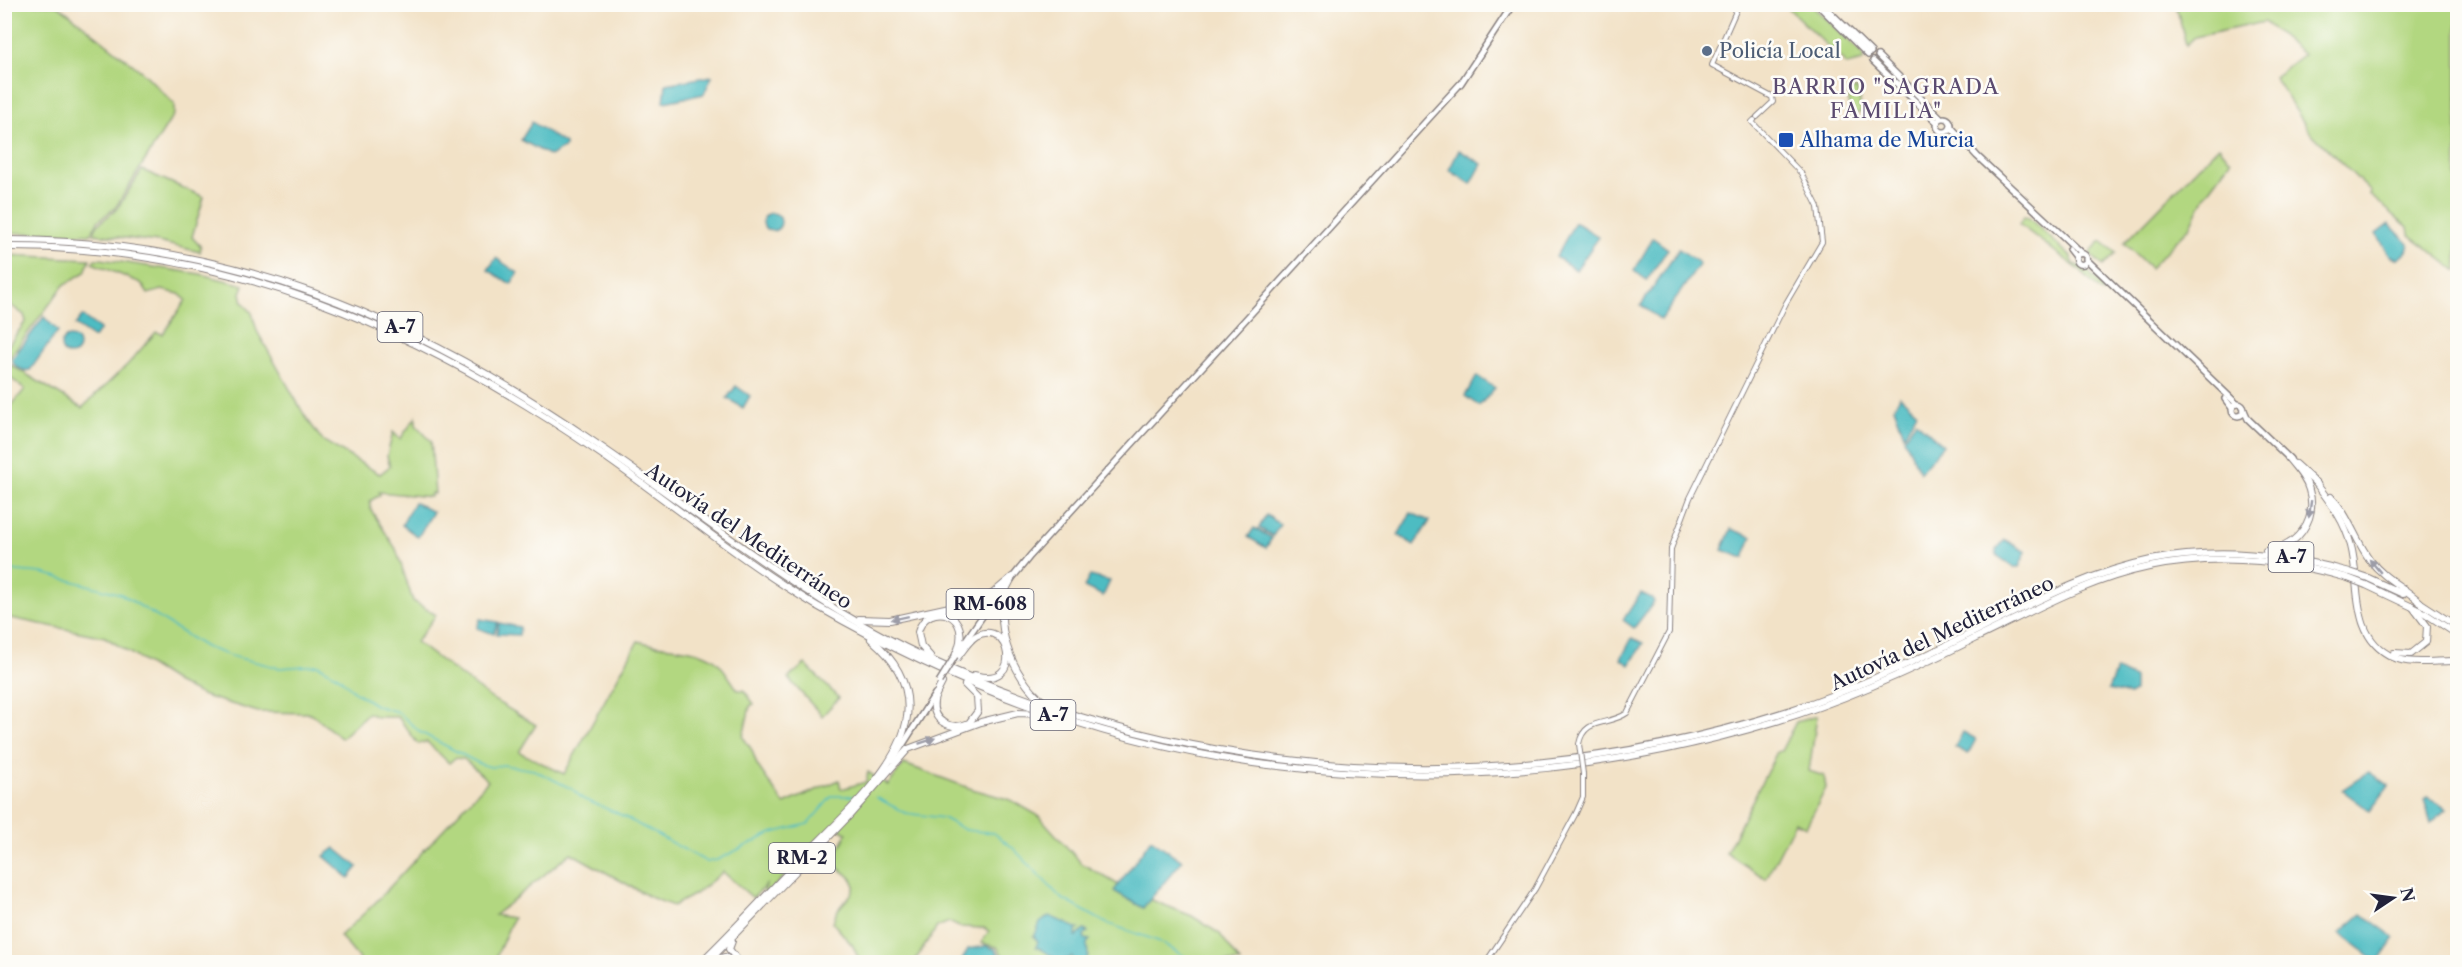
<svg xmlns="http://www.w3.org/2000/svg" width="2462" height="967" viewBox="0 0 2462 967" font-family="'Libre Caslon Text',serif">
<rect width="100%" height="100%" fill="#fdfcf7"/>
<filter id="ink" filterUnits="userSpaceOnUse"><feTurbulence type="fractalNoise" baseFrequency=".0167" numOctaves="2"/><feDisplacementMap in="SourceGraphic" scale="12" xChannelSelector="R" yChannelSelector="G"/><feConvolveMatrix kernelMatrix="1 2 1 2 8 2 1 2 1" color-interpolation-filters="sRGB"/></filter>
<filter id="wash" filterUnits="userSpaceOnUse"><feTurbulence type="fractalNoise" baseFrequency=".008" numOctaves="4" result="noise"/><feDisplacementMap in="SourceGraphic" scale="24" xChannelSelector="R" yChannelSelector="G"/><feGaussianBlur stdDeviation="1.35" result="paint"/><feColorMatrix in="noise" values="0 0 0 0 0 0 0 0 0 0 0 0 0 0 0 0 0 1.4 0 .05"/><feComposite in="paint" operator="in"/></filter>
<g filter="url(#wash)">
<rect width="100%" height="100%" fill="#f2e2c7"/>
<g fill="#b2d780" stroke="#6a7c5e" stroke-width="1.5" fill-rule="evenodd">
<polygon points="5,4 58,5 146,75 174,104 174,114 116,207 98,221 91,234 5,233"/>
<polygon points="1785,5 1811,5 1863,54 1863,61 1847,65"/>
<polygon points="2176,5 2457,5 2457,271 2409,234 2408,227 2370,195 2371,192 2310,132 2274,77 2304,54 2264,22 2195,37 2186,45"/>
<polygon points="1857,88 1862,112 1849,116 1849,91"/>
<polygon points="2219,146 2231,161 2205,196 2190,227 2150,268 2124,243"/>
<polygon points="142,170 204,197 192,237 201,247 200,252 158,242 94,234 97,225 117,209"/>
<polygon points="2023,217 2029,218 2071,257 2074,264 2084,268 2106,289 2103,293 2078,269 2019,224"/>
<polygon points="2101,241 2116,253 2103,266 2091,255 2091,251"/>
<path d="M5,255L90,259L85,272L64,285L6,362L82,408L128,364L156,332L163,334L186,300L179,294L162,290L148,294L141,283L92,263L95,259H101L200,274L244,285L241,293L243,302L252,313L257,331L305,416L322,440L376,472L380,474L390,466L387,456L393,432L400,439L416,417V425L431,441L435,494L431,493V497L379,492L380,495L370,501L371,510L396,549L413,601L436,615L416,642L492,699L536,725L519,752L564,774L638,641C662,649 694,645 715,660C724,667 731,681 738,690H744L754,704L750,706L743,737L752,750L757,765L784,804L839,780L841,789L866,782L868,772L888,785L904,764L972,789L1011,800L1039,816L1081,863L1129,891L1192,916L1220,934L1240,962H1007L997,947L981,943L989,931L984,928L959,927L949,922L937,927L914,962H860L853,946L833,923C836,895 881,891 831,864L847,833L833,826L767,894L764,892L766,885L753,898L723,872L695,894L673,906L650,897L571,853L495,915L513,918L494,962H357L360,960L340,936L374,904L488,781L464,759L455,758L449,763L427,742L418,744L398,717H377L368,713L341,738L310,713L258,712L204,696L177,683L105,637L5,617L4,415L25,389L5,374L4,351L26,321L24,315L5,301ZM1034,937L1057,939L1067,948L1066,954L1070,956L1076,951L1079,961L1072,957C1053,967 1044,946 1034,937Z"/>
<polygon points="805,664 839,698 822,716 788,678"/>
<polygon points="1817,716 1809,771 1824,776 1826,788 1806,827 1795,822 1766,879 1726,853 1777,752 1781,751 1796,722"/>
</g>
<g fill="#4dbcc2" stroke="#386f7e" stroke-width="1.5">
<polygon points="712,76 704,94 664,102 666,84"/>
<polygon points="532,122 565,144 565,147 550,156 521,140"/>
<polygon points="1459,150 1482,164 1471,184 1449,170"/>
<circle cx="772" cy="222" r="9"/>
<polygon points="1575,222 1599,237 1576,270 1556,257"/>
<polygon points="2389,224 2409,244 2407,251 2398,259 2390,255 2376,234"/>
<polygon points="1653,238 1668,249 1647,280 1634,271"/>
<polygon points="1679,249 1698,262 1699,265 1661,320 1641,305"/>
<polygon points="496,258 518,273 511,284 488,270"/>
<polygon points="82,316 100,329 94,338 75,325"/>
<path d="M44,317L58,331L30,370C23,372 13,366 12,359Z"/>
<circle cx="70" cy="346" r="9"/>
<polygon points="1477,376 1495,388 1479,406 1465,396"/>
<polygon points="736,386 750,396 743,408 727,398"/>
<polygon points="1900,396 1917,412 1904,435 1894,407"/>
<polygon points="1916,421 1943,445 1920,472 1904,438"/>
<polygon points="414,502 433,512 418,537 402,525"/>
<polygon points="1411,513 1430,521 1414,545 1398,535"/>
<polygon points="1266,515 1280,524 1273,536 1259,528"/>
<polygon points="1254,528 1272,538 1266,548 1248,537"/>
<polygon points="1731,529 1752,537 1744,558 1722,550"/>
<polygon points="2005,540 2026,552 2019,567 2014,567 1996,555 1997,549"/>
<polygon points="1090,576 1110,581 1103,596 1084,587"/>
<polygon points="1641,593 1653,599 1654,602 1634,628 1623,620"/>
<polygon points="480,619 498,622 494,634 477,628"/>
<polygon points="499,623 520,627 519,635 497,634"/>
<polygon points="1632,638 1643,643 1630,665 1621,659"/>
<polygon points="2116,670 2134,678 2134,692 2129,695 2108,690"/>
<polygon points="1963,732 1976,739 1968,754 1955,747"/>
<polygon points="2369,772 2389,786 2370,811 2342,790"/>
<polygon points="2427,797 2446,809 2431,823 2424,799"/>
<polygon points="1151,839 1182,861 1143,908 1114,891"/>
<polygon points="335,848 358,867 349,878 324,856"/>
<polygon points="2362,914 2395,938 2378,962 2340,933"/>
<path d="M1049,916L1079,929L1076,930V937L1084,930L1088,932L1084,935L1085,939L1090,940L1087,943L1088,956L1084,962L1074,960L1072,957C1056,966 1048,950 1036,947L1038,941L1034,937L1040,923Z"/>
<polygon points="986,946 995,949 1004,962 961,962 968,949"/>
</g>
<g fill="none" stroke-linecap="round" stroke-linejoin="round">
<g stroke="#4dbcc2" stroke-width="1.5">
<polyline points="4,567 17,571 42,573 121,594 205,647 231,656 280,668 318,665 339,677 355,692 377,706 398,712 420,732 480,764 491,767 503,765 534,770 572,789 583,799 617,813 707,862 717,860 772,833 808,824 832,796 853,796"/>
<polyline points="876,797 905,813 943,818 965,830 994,833 1013,848 1061,898 1106,923 1158,941 1194,962"/>
</g>
</g>
</g>
<g filter="url(#ink)">
<g fill="none" stroke-linecap="round" stroke-linejoin="round">
<g stroke="#8a8281" stroke-width="6">
<g id="secondary">
<polyline points="1739,4 1712,65 1772,97 1773,102 1757,117"/>
<path d="M1579,744C1584,717 1609,726 1627,713L1669,632L1671,549L1690,498L1786,303L1822,242L1818,207L1801,173L1752,122L1754,120"/>
<polyline points="1486,962 1535,889 1576,813 1583,797 1583,774"/>
</g>
</g>
<g stroke="#8a8281" stroke-width="8">
<g id="primary">
<polyline points="1817,4 1868,55"/>
<polyline points="1822,4 1871,52"/>
<polyline points="1878,56 1941,118"/>
<polyline points="1873,61 1937,122"/>
<circle cx="1944" cy="125" r="7"/>
<polyline points="1951,127 1977,156 2081,253"/>
<polyline points="2069,249 2076,258"/>
<circle cx="2081" cy="259" r="5.5"/>
<polyline points="2086,259 2237,404"/>
<polyline points="2225,399 2232,408"/>
<circle cx="2238" cy="410" r="6"/>
<polyline points="2244,410 2248,419 2290,459"/>
<polyline points="959,650 988,608 1030,556 1461,83 1513,4"/>
</g>
</g>
<g stroke="#8a8281" stroke-width="8">
<polyline id="trunk" points="893,760 935,694"/>
</g>
<g stroke="#8a8281" stroke-width="8">
<g id="motorway">
<path d="M4,240C228,239 409,315 591,440C675,497 754,559 840,612C973,691 1127,740 1280,759C1451,781 1626,763 1791,710C1855,689 1916,661 1976,631C2033,603 2088,573 2151,560C2219,547 2284,554 2350,572"/>
<path d="M4,247C230,245 418,328 601,454C673,504 741,561 817,606C952,684 1099,741 1253,763C1430,787 1607,773 1777,721C1845,700 1910,671 1974,639C2031,612 2086,580 2149,567C2216,553 2282,559 2348,578"/>
<polyline points="2295,464 2317,484"/>
<path d="M2315,482C2330,502 2345,521 2351,546C2361,583 2349,637 2393,657C2412,666 2437,660 2458,661"/>
<path d="M2331,497C2349,515 2355,540 2370,560C2384,579 2404,587 2420,602"/>
<path d="M2266,551C2297,548 2318,520 2309,490C2306,478 2296,468 2288,458"/>
<polyline points="2368,578 2403,594"/>
<path d="M1011,580C988,617 1012,678 1044,702"/>
<polyline points="2366,585 2423,612 2458,635"/>
<polyline points="2418,601 2458,627"/>
<polyline points="859,619 890,620 977,601 992,594 1012,577"/>
<polyline points="2394,653 2411,654 2426,642 2427,626 2412,606"/>
<path d="M930,656L921,646L918,632C927,599 977,612 955,656"/>
<path d="M957,658C963,651 968,641 976,636C1010,617 1025,690 975,675"/>
<path d="M942,683C939,689 935,695 934,701C931,722 952,731 969,723L978,711L977,697L965,685"/>
<polyline points="732,941 729,949 739,962"/>
<polyline points="713,960 725,957 733,962"/>
<path d="M701,962C735,929 767,894 800,860C835,824 895,773 906,723C913,689 897,661 871,639"/>
<polyline points="708,962 849,816 908,749 981,722 1018,713 1042,714"/>
</g>
</g>
<use href="#secondary" stroke="#fff" stroke-width="4"/>
<use href="#primary" stroke="#fff" stroke-width="5"/>
<use href="#trunk" stroke="#fff" stroke-width="5"/>
<use href="#motorway" stroke="#fff" stroke-width="6"/>
<g stroke="#8a8281" stroke-width="6" stroke-linecap="butt">
<polyline id="secondary-bridge" points="1579,744 1583,774"/>
</g>
<g stroke="#8a8281" stroke-width="8" stroke-linecap="butt">
<polyline id="trunk-bridge" points="939,682 955,656"/>
</g>
<g stroke="#8a8281" stroke-width="8" stroke-linecap="butt">
<g id="motorway-bridge">
<polyline points="2350,572 2368,578"/>
<polyline points="2348,578 2366,585"/>
</g>
</g>
<use href="#secondary-bridge" stroke="#fff" stroke-width="4"/>
<use href="#trunk-bridge" stroke="#fff" stroke-width="5"/>
<use href="#motorway-bridge" stroke="#fff" stroke-width="6"/>
</g>
<defs><path id="oneway-solid" d="M-6-.8H1V-3.2L6.5 0L1 3.2V.8H-6Z" transform="scale(1.5)"/></defs>
<g fill="#9c9ca7">
<use href="#oneway-solid" transform="translate(2310 509) rotate(98)"/>
<use href="#oneway-solid" transform="translate(2375 566) rotate(-130)"/>
<use href="#oneway-solid" transform="translate(900 618) rotate(168)"/>
<use href="#oneway-solid" transform="translate(927 741) rotate(-19)"/>
</g>
</g>
<circle fill="#5c6f8a" stroke="#fdfcf7" stroke-width="2" cx="1707" cy="51" r="6"/>
<rect fill="#1a4fb4" stroke="#fdfcf7" stroke-width="2" x="1778" y="132" width="16" height="16" rx="3"/>
<g text-anchor="middle" stroke-width="5" stroke-linejoin="round" paint-order="stroke">
<g fill="#fdfcf7" stroke="#646373" stroke-width="1.5">
<rect x="377.5" y="312" width="45" height="30" rx="4.5"/>
<rect x="2268.5" y="542" width="45" height="30" rx="4.5"/>
<rect x="946.5" y="589" width="87" height="30" rx="4.5"/>
<rect x="1030.5" y="700" width="45" height="30" rx="4.5"/>
<rect x="769" y="843" width="66" height="30" rx="4.5"/>
</g>
<g font-size="18" font-weight="bold" fill="#22223b">
<text x="400" y="333">A-7</text>
<text x="2291" y="563">A-7</text>
<text x="990" y="610">RM-608</text>
<text x="1053" y="721">A-7</text>
<text x="802" y="864">RM-2</text>
</g>
<g font-size="20" fill="#4e5e75" stroke="#fdfcf7" text-anchor="start">
<text x="1719" y="58">Policía Local</text>
</g>
<g font-size="20" fill="#164399" stroke="#fdfcf7" text-anchor="start">
<text x="1800" y="147">Alhama de Murcia</text>
</g>
<g font-size="20" fill="#22223b" stroke="#fdfcf7">
<text transform="translate(749 536) rotate(34)" y="7">Autovía del Mediterráneo</text>
<text transform="translate(1942 633) rotate(-25)" y="7">Autovía del Mediterráneo</text>
</g>
<g font-size="21" letter-spacing="1.5" fill="#5b4b70" stroke="#fdfcf7">
<text x="1886" y="94">BARRIO "SAGRADA<tspan x="1886" dy="24">FAMILIA"</tspan></text>
</g>
</g>
<rect width="2462" height="967" fill="none" stroke="#fdfcf7" stroke-width="24"/>
<g transform="translate(2393 898) rotate(77)" stroke="#fdfcf7" stroke-width="4.5" paint-order="stroke">
<path d="M0-4.5L10 22L0 15L-10 22Z" fill="#22223b"/>
<text y="-9" font-size="16" font-weight="bold" text-anchor="middle" fill="#22223b">N</text>
</g>
</svg>
